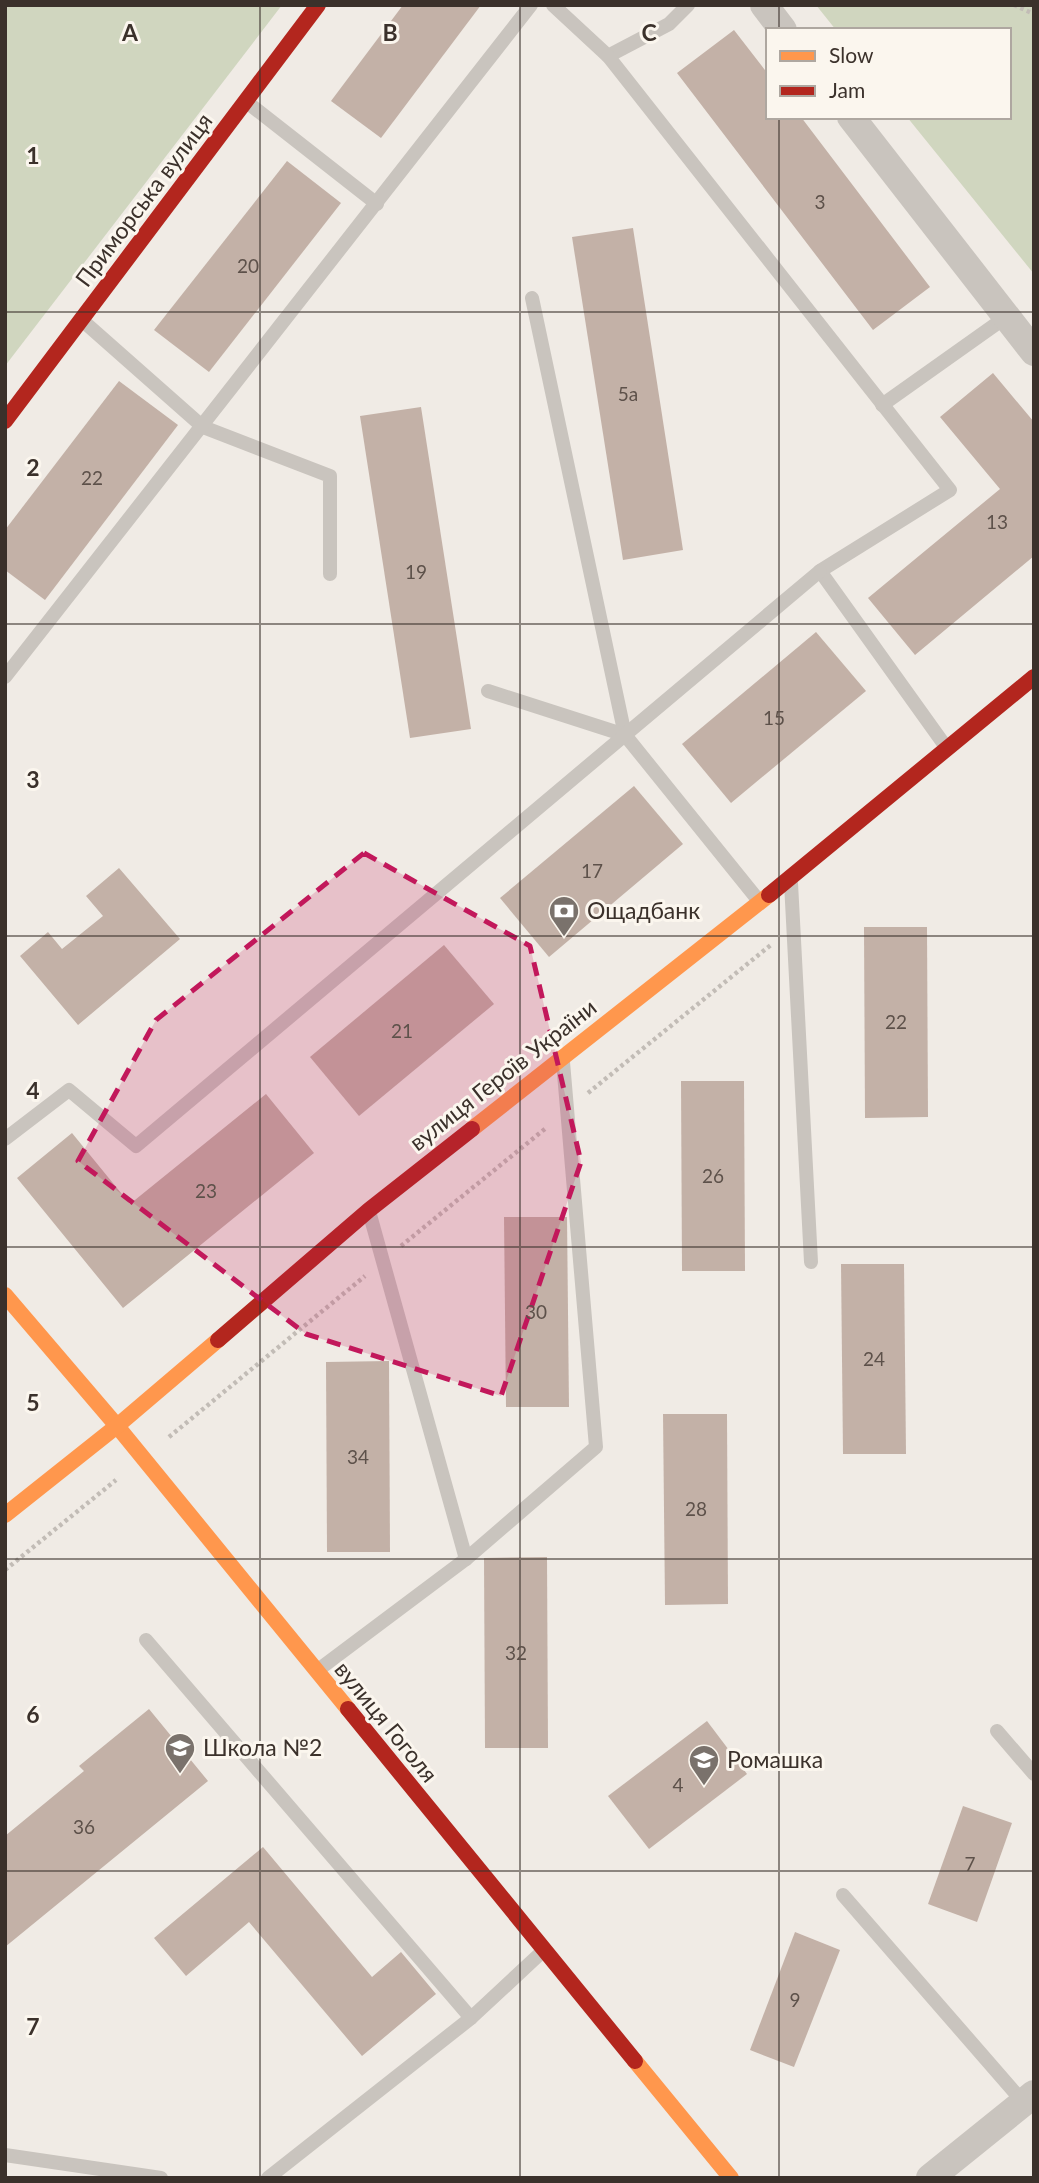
<svg xmlns="http://www.w3.org/2000/svg" width="1039" height="2183" viewBox="0 0 1039 2183" font-family="Lato,sans-serif">
<rect width="100%" height="100%" fill="#f0ebe5"/>
<g fill="#d0d6bf">
<polygon points="5,5 282,5 5,366"/>
<polygon points="816,5 1034,5 1034,274 907,117 1009,117 1009,30 836,30"/>
</g>
<g fill="#c3b1a7">
<polygon points="403,5 481,5 381,138 331,101"/>
<polygon points="734,30 768,74 768,117 801,117 930,287 873,330 677,73"/>
<polygon points="287,161 341,203 209,372 154,330"/>
<polygon points="633,228 683,550 623,560 572,237"/>
<polygon points="993,373 1034,422 1034,556 915,655 868,598 1000,489 940,417"/>
<polygon points="119,381 178,425 45,600 5,570 5,530"/>
<polygon points="421,407 471,729 410,738 360,416"/>
<polygon points="816,632 866,691 731,803 682,744"/>
<polygon points="634,786 683,844 549,957 500,898"/>
<polygon points="119,868 180,939 78,1025 20,956 48,932 62,949 103,916 86,896"/>
<polygon points="864,927 927,927 928,1117 865,1118"/>
<polygon points="444,945 494,1004 359,1116 310,1057"/>
<polygon points="681,1081 744,1081 745,1271 682,1271"/>
<polygon points="266,1094 314,1153 123,1308 17,1178 72,1133 130,1204"/>
<polygon points="504,1217 567,1217 569,1407 506,1407"/>
<polygon points="841,1264 904,1264 906,1454 843,1454"/>
<polygon points="389,1361 390,1552 327,1552 326,1362"/>
<polygon points="663,1414 727,1414 728,1604 665,1605"/>
<polygon points="547,1557 548,1748 485,1748 484,1558"/>
<polygon points="149,1709 208,1781 5,1947 5,1836 84,1771 79,1766"/>
<polygon points="707,1721 747,1774 649,1849 608,1796"/>
<polygon points="963,1806 1012,1823 977,1922 928,1904"/>
<polygon points="263,1847 372,1977 401,1952 436,1994 362,2056 249,1922 186,1976 154,1938"/>
<polygon points="795,1932 840,1950 794,2067 750,2050"/>
</g>
<g fill="none" stroke-linecap="round" stroke-linejoin="round">
<g stroke="#c2bcb6" stroke-width="4.5" stroke-dasharray="3.5 3.5" stroke-linecap="butt">
<polyline points="1014,5 1034,14"/>
<polyline points="588,1093 772,944"/>
<polyline points="401,1246 546,1128"/>
<polyline points="169,1437 365,1276"/>
<polyline points="5,1570 116,1480"/>
</g>
<g stroke="#c9c4be" stroke-width="14">
<polyline points="553,5 608,56 669,24 688,5"/>
<polyline points="608,56 950,490 820,571 946,747"/>
<polyline points="248,103 377,204"/>
<polyline points="532,298 625,735 759,901"/>
<polyline points="83,321 203,427 330,476 330,574"/>
<polyline points="882,405 1006,317"/>
<polyline points="5,677 531,5"/>
<polyline points="488,691 625,735"/>
<polyline points="791,883 811,1262"/>
<polyline points="5,1139 69,1090 136,1146 820,571"/>
<polyline points="370,1215 466,1559"/>
<polyline points="146,1640 471,2018"/>
<polyline points="318,1670 466,1559 596,1447 563,1062"/>
<polyline points="997,1731 1034,1774"/>
<polyline points="843,1895 1024,2103"/>
<polyline points="5,2155 161,2178"/>
<polyline points="268,2178 471,2018 543,1951"/>
</g>
<g stroke="#c9c4be" stroke-width="28">
<polyline points="764,5 783,30"/>
<polyline points="851,117 1034,352"/>
<polyline points="930,2178 1034,2094"/>
</g>
<g stroke="#ff974d" stroke-width="16">
<polyline points="472,1129 769,895"/>
<polyline points="5,1295 117,1426 348,1709"/>
<polyline points="5,1515 117,1426 218,1340"/>
<polyline points="635,2061 731,2178"/>
</g>
<g stroke="#b3261e" stroke-width="16">
<polyline points="5,421 318,5"/>
<polyline points="769,895 1034,677"/>
<polyline points="218,1340 369,1210 472,1129"/>
<polyline points="348,1709 635,2061"/>
</g>
</g>
<path fill="#c2185b" fill-opacity="0.2" stroke="#c2185b" stroke-width="5" stroke-dasharray="14 9" stroke-linejoin="round" d="M364,853L530,946L581,1162L501,1396L306,1334L78,1161L156,1020Z"/>
<path fill="none" stroke="#3b312b" stroke-width="2" stroke-opacity="0.55" d="M260,5V2178M520,5V2178M779,5V30M779,117V2178M5,312H1034M5,624H1034M5,936H1034M5,1247H1034M5,1559H1034M5,1871H1034"/>
<defs>
<g id="bank-pin" transform="scale(1.575)"><path d="M0 17L-7.5 6A9.5 9.5 0 1 1 7.5 6Z" fill="#7a726c" stroke="#fbf6ee"/><path d="M-6-4H6V4H-6ZM0-2.3a2.3 2.3 0 1 0 0 4.6a2.3 2.3 0 1 0 0-4.6Z" fill="#fff"/></g>
<g id="school-pin" transform="scale(1.575)"><path d="M0 17L-7.5 6A9.5 9.5 0 1 1 7.5 6Z" fill="#7a726c" stroke="#fbf6ee"/><path d="M0-5L7-2L0 1L-7-2ZM-4 1L0 2.5L4 1V4Q0 6-4 4Z" fill="#fff"/></g>
</defs>
<g fill-rule="evenodd">
<use href="#bank-pin" x="564" y="911"/>
<use href="#school-pin" x="180" y="1748"/>
<use href="#school-pin" x="704" y="1760"/>
</g>
<g text-anchor="middle" stroke-width="6" stroke-linejoin="round" paint-order="stroke">
<g font-size="19" fill="#5d514a">
<text x="820" y="209">3</text>
<text x="248" y="273">20</text>
<text x="628" y="401">5а</text>
<text x="92" y="485">22</text>
<text x="997" y="529">13</text>
<text x="416" y="579">19</text>
<text x="774" y="725">15</text>
<text x="592" y="878">17</text>
<text x="896" y="1029">22</text>
<text x="402" y="1038">21</text>
<text x="713" y="1183">26</text>
<text x="206" y="1198">23</text>
<text x="536" y="1319">30</text>
<text x="874" y="1366">24</text>
<text x="358" y="1464">34</text>
<text x="696" y="1516">28</text>
<text x="516" y="1660">32</text>
<text x="678" y="1792">4</text>
<text x="84" y="1834">36</text>
<text x="970" y="1871">7</text>
<text x="795" y="2007">9</text>
</g>
<g font-size="23" fill="#3b312b" stroke="#fbf6ee">
<text transform="translate(144 200) rotate(-53)" y="8">Приморська вулиця</text>
<text transform="translate(503 1075) rotate(-38)" y="8">вулиця Героїв України</text>
<text transform="translate(386 1722) rotate(51)" y="8">вулиця Гоголя</text>
</g>
<g font-size="23" fill="#3b312b" stroke="#fbf6ee" text-anchor="start">
<text x="587" y="919">Ощадбанк</text>
<text x="203" y="1756">Школа №2</text>
<text x="727" y="1768">Ромашка</text>
</g>
</g>
<g font-size="23" text-anchor="middle" font-weight="bold" fill="#3b312b" stroke="#fbf6ee" stroke-width="6" stroke-linejoin="round" paint-order="stroke">
<text x="130" y="41">A</text>
<text x="390" y="41">B</text>
<text x="649" y="41">C</text>
<text x="33" y="164">1</text>
<text x="33" y="476">2</text>
<text x="33" y="788">3</text>
<text x="33" y="1099">4</text>
<text x="33" y="1411">5</text>
<text x="33" y="1723">6</text>
<text x="33" y="2035">7</text>
</g>
<rect width="1039" height="2183" fill="none" stroke="#3b312b" stroke-width="14"/>
<rect x="766" y="28" width="245" height="91" fill="#fbf6ee" stroke="#aea7a0" stroke-width="2"/>
<rect x="780" y="51" width="35" height="10" fill="#ff974d" stroke="#aea7a0" stroke-width="2"/>
<text x="829" y="63" font-size="21" fill="#3b312b">Slow</text>
<rect x="780" y="86" width="35" height="10" fill="#b3261e" stroke="#aea7a0" stroke-width="2"/>
<text x="829" y="98" font-size="21" fill="#3b312b">Jam</text>
</svg>
